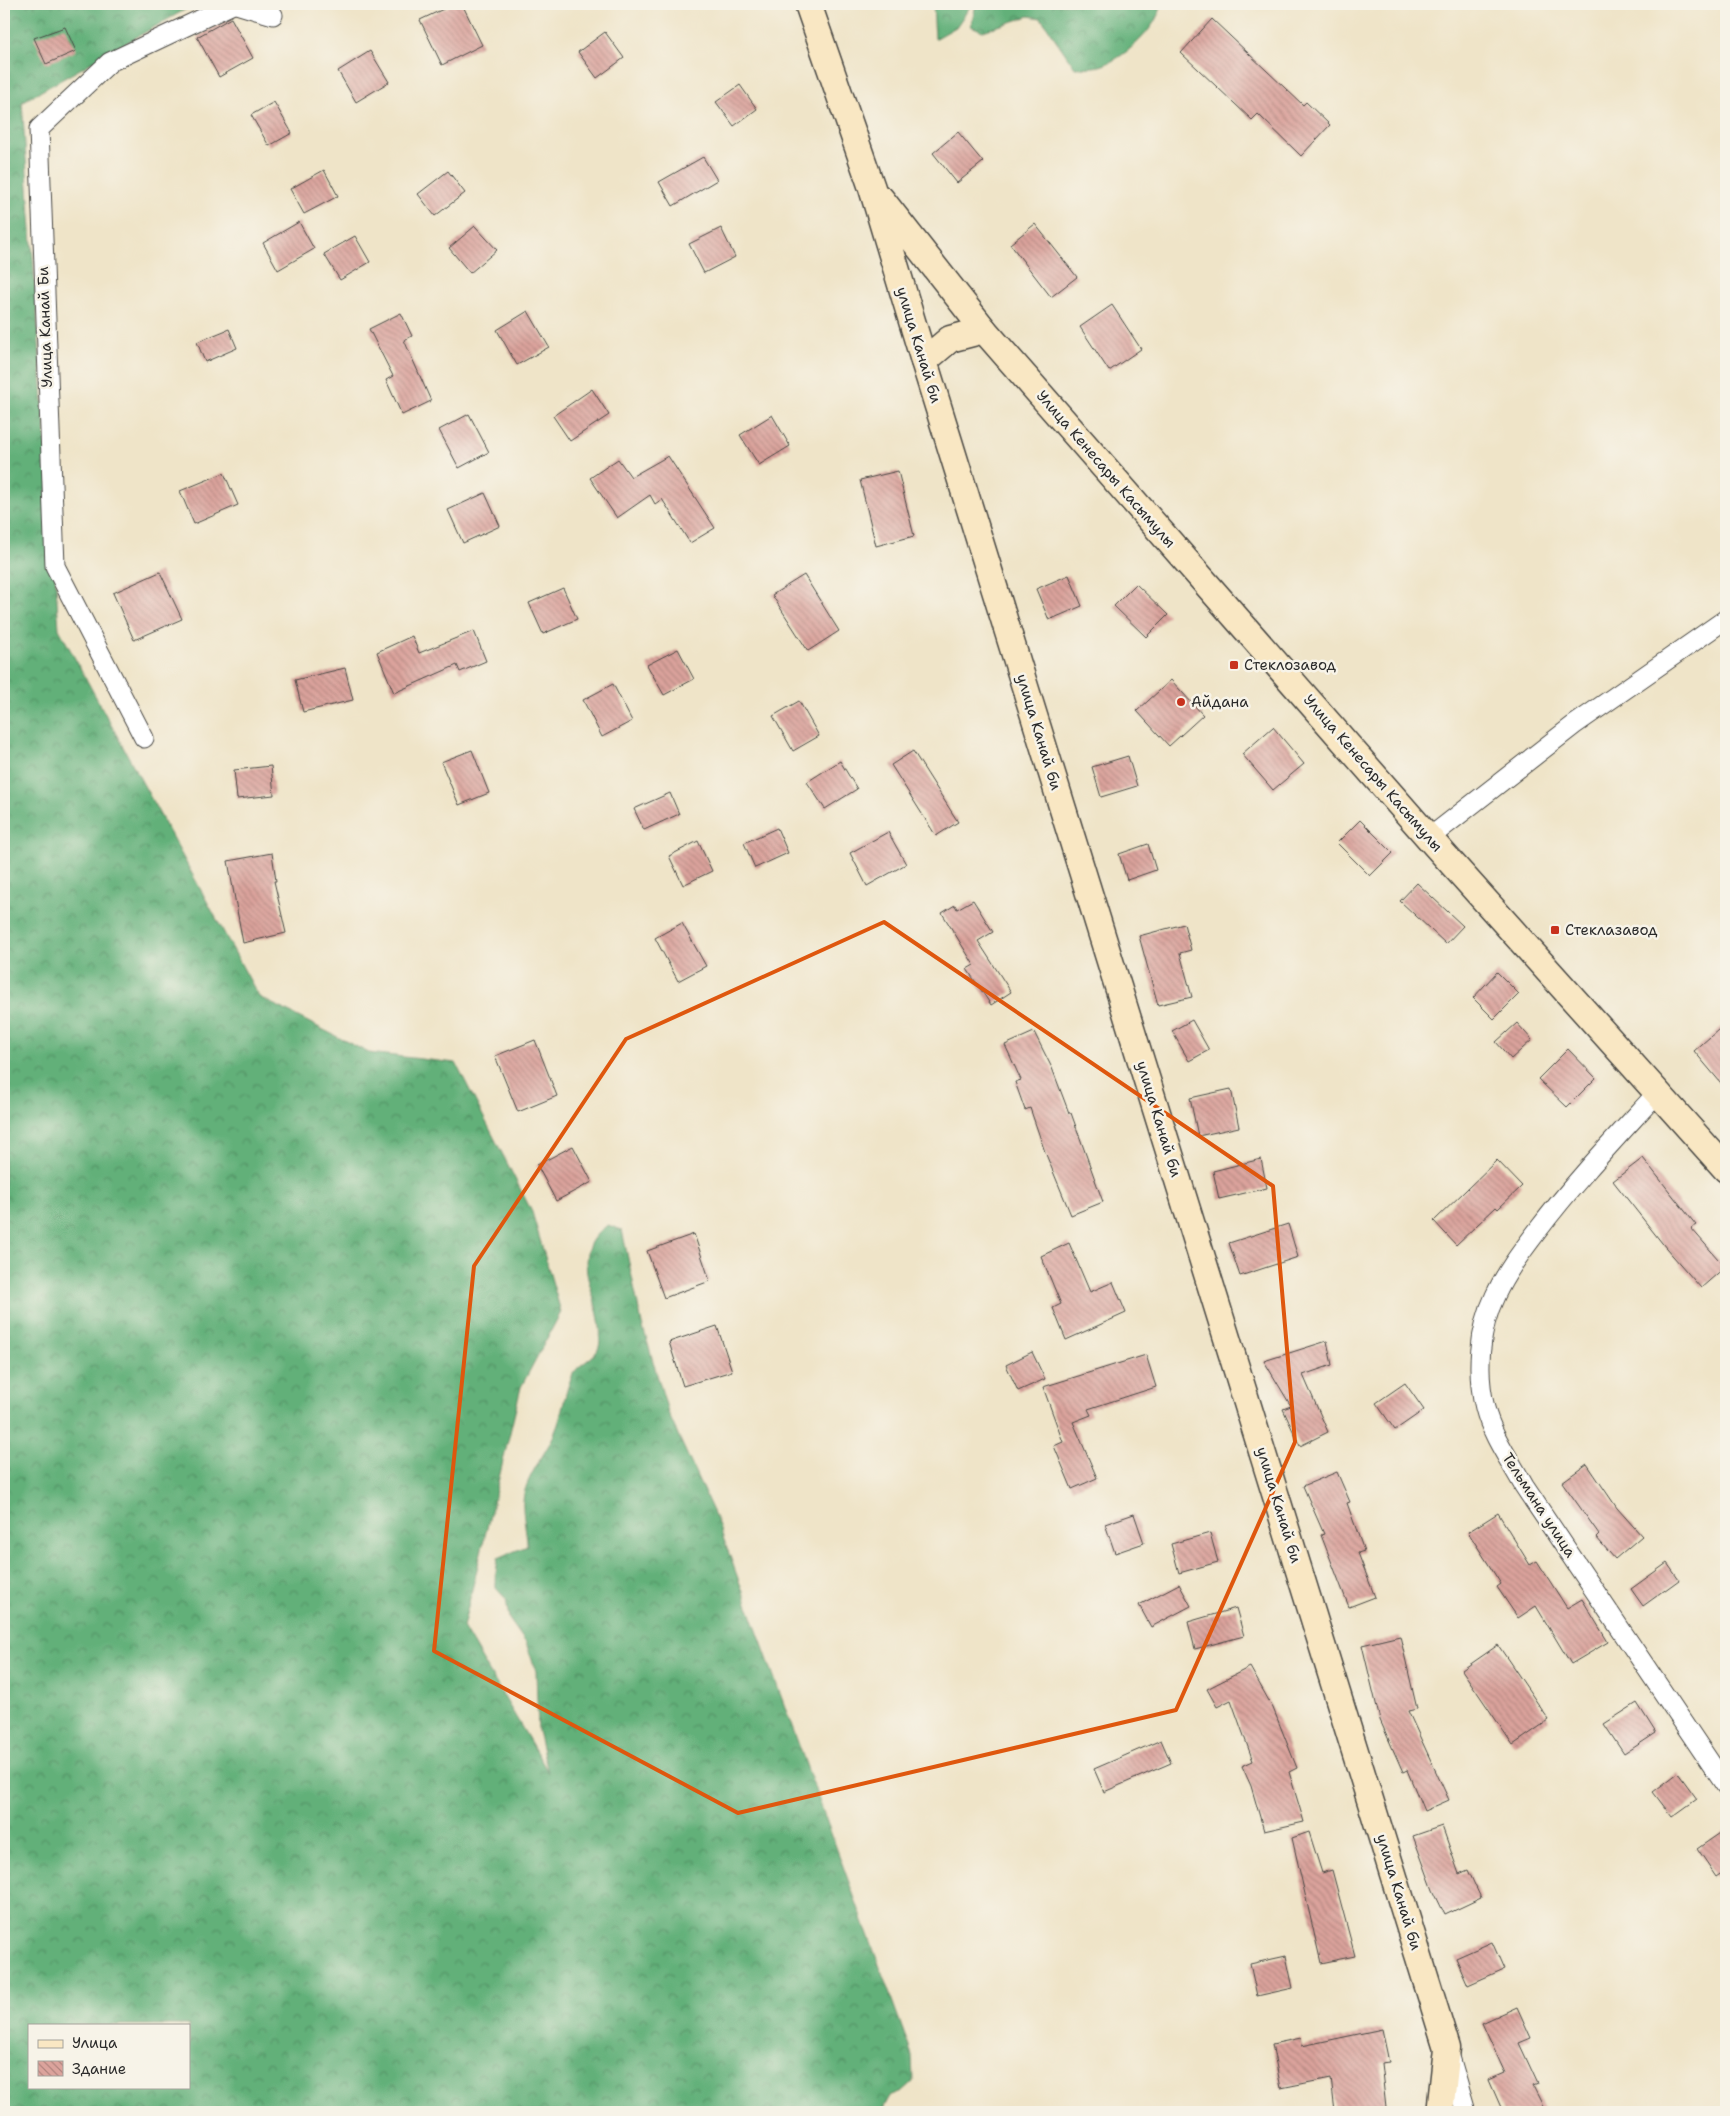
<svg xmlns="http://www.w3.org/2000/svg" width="1730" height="2116" viewBox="0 0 1730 2116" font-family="'Shantell Sans',sans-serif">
<defs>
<pattern id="forest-crowns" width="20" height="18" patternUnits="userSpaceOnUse" patternTransform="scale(1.25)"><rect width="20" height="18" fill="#62b079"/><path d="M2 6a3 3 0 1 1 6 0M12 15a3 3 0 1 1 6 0" fill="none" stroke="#518f63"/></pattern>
<pattern id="building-back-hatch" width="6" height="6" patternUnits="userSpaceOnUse" patternTransform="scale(1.25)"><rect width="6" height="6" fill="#dba39c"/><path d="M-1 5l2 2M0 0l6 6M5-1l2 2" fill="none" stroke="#b2857f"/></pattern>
</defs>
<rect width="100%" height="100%" fill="#f7f3e8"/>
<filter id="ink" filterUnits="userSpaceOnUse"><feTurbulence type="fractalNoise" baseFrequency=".02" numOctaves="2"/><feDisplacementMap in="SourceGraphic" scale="10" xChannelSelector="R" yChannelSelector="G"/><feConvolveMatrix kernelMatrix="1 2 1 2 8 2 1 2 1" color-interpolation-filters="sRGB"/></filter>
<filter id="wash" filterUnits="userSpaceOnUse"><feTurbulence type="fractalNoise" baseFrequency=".0096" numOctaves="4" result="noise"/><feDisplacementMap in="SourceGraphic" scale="20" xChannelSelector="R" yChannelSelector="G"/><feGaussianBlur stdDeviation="1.12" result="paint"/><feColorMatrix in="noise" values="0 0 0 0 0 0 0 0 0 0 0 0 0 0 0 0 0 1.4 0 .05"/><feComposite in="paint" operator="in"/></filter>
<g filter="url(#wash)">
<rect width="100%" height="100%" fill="#efe4c8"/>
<g fill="url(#forest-crowns)" stroke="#466e52" fill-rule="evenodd">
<path d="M4,4H195L22,102L59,629L259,997L369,1053L456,1063L532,1212L561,1312L521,1387L463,1627L548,1772L538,1731L536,1671L526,1643L509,1619L506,1599L496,1588V1573L498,1558L527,1546C527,1531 522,1515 523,1501C525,1476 546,1455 555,1432C563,1414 564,1392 573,1374C578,1364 596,1358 599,1347C609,1302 559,1258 608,1225L622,1230L642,1324L669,1415L716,1518L912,2055L913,2082L903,2091L890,2096L884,2107L886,2112H4ZM29,2025H189V2087H29Z"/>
<polygon points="933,4 972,4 956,27 935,39"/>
<path d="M976,4H1162C1157,28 1126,57 1103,65C1095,68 1084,67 1075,68L1041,18L1029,16L983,31L971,26Z"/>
</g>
<g id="blocks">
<g fill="url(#building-back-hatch)">
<polygon points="454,4 462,4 482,45 442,65 420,20"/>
<polygon points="231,18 253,58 219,77 197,37"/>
<polygon points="1212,19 1303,105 1306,102 1330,125 1301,156 1258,114 1252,120 1181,53"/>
<polygon points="65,27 76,51 46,64 34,38"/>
<polygon points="605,32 624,58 597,78 578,52"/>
<polygon points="370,51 389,82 356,102 338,71"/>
<polygon points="740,85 757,109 734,126 716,102"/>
<polygon points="274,102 292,133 269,146 251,115"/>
<polygon points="958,132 983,162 957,183 933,153"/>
<polygon points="703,157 717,180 673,206 659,182"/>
<polygon points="324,170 338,196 304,214 290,189"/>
<polygon points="448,171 465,193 435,216 418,194"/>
<polygon points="299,222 314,249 278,270 263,243"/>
<polygon points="1035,224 1077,277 1051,297 1010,244"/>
<polygon points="475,226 497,250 470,273 449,248"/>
<polygon points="721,228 735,257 704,273 689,244"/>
<polygon points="355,236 370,262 340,280 324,254"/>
<polygon points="1112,305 1141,349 1109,371 1080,327"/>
<polygon points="528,311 549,347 517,365 497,330"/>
<polygon points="401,313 412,336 404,340 431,401 402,415 386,380 393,376 369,329"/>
<polygon points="229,329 237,348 205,362 197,342"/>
<polygon points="592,389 609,415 570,441 553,416"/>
<polygon points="469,414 489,452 459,468 439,430"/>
<polygon points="772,415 790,446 759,465 740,435"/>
<polygon points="668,456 715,528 690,543 662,499 655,504 650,495 617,518 590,478 618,459 631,477"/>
<polygon points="898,471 914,536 876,546 860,480"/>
<polygon points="224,473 238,505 194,524 180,491"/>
<polygon points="485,493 500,526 463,543 448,510"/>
<polygon points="160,572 182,619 134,640 113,593"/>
<polygon points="804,575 839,631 808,651 772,595"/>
<polygon points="1069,575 1082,606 1049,620 1036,589"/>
<polygon points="1136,584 1168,615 1146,637 1114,606"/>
<polygon points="563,588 577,619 543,634 529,603"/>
<polygon points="474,631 486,661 460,672 457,665 394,693 377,652 412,636 419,653"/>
<polygon points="678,649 694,679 664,695 647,665"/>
<polygon points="345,668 353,700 303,712 295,680"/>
<polygon points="1171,680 1203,715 1169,746 1137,711"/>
<polygon points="613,684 632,721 602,737 583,700"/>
<polygon points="799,701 819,736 793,751 773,716"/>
<polygon points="1273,727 1304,764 1273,790 1242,754"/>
<polygon points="472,750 489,793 459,805 441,762"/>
<polygon points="913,751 958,822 936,836 891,765"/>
<polygon points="1128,756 1137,786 1101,797 1092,767"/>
<polygon points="840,761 857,789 825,809 807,782"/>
<polygon points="271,766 274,795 237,799 234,770"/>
<polygon points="670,793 679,814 644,830 634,809"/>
<polygon points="1360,820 1393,853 1370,876 1337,843"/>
<polygon points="777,828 788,853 755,868 744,843"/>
<polygon points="888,832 906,864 867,886 850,853"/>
<polygon points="698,841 712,871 683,885 669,856"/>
<polygon points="1148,844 1156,870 1127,880 1119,854"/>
<polygon points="272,853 276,881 274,881 286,933 243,943 228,861"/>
<polygon points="1417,883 1463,926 1446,944 1400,901"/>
<polygon points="973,900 993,932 978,941 1011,992 991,1005 967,969 974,965 942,913 955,905 957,909"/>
<polygon points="682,923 706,966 678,981 655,938"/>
<polygon points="1184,924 1191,950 1180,953 1192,997 1158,1005 1139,936"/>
<polygon points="1497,972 1519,994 1494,1019 1473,998"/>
<polygon points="1192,1020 1209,1050 1189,1061 1172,1031"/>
<polygon points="1517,1023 1532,1040 1511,1059 1496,1042"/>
<polygon points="1726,1023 1726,1089 1694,1051"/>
<polygon points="1034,1032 1052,1068 1069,1113 1071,1113 1103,1202 1071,1215 1045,1152 1030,1108 1025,1110 1015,1082 1021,1080 1005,1045"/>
<polygon points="535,1040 557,1096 518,1112 495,1056"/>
<polygon points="1568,1049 1596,1078 1567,1107 1538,1079"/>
<polygon points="1231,1089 1239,1127 1198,1136 1190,1098"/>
<polygon points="573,1146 592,1182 556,1201 537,1165"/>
<polygon points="1643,1158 1696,1225 1691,1228 1725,1267 1701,1288 1666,1248 1613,1181"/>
<polygon points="1261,1159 1267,1188 1219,1199 1213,1171"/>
<polygon points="1497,1160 1522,1186 1498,1209 1496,1207 1456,1245 1434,1221"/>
<polygon points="1288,1224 1298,1257 1240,1276 1229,1243"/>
<polygon points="694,1234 710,1281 664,1298 647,1251"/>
<polygon points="1069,1243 1090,1292 1113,1282 1126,1313 1066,1340 1053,1308 1061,1304 1041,1256"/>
<polygon points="717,1326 732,1371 683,1386 669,1342"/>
<polygon points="1327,1341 1332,1365 1303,1375 1328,1432 1300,1446 1283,1409 1291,1406 1264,1361"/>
<polygon points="1032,1352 1045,1379 1018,1391 1006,1365"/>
<polygon points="1146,1355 1156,1387 1088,1409 1091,1415 1073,1422 1097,1478 1072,1489 1054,1446 1063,1442 1043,1387"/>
<polygon points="1405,1383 1424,1410 1395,1430 1376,1403"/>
<polygon points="1587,1464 1617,1508 1642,1536 1615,1559 1596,1537 1599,1534 1562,1482"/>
<polygon points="1337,1472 1350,1502 1347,1503 1364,1551 1358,1553 1375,1597 1349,1607 1321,1535 1324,1534 1303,1486"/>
<polygon points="1498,1513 1530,1565 1537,1561 1567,1608 1582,1599 1608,1642 1571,1664 1536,1606 1518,1618 1497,1587 1501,1584 1468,1532"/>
<polygon points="1134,1514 1144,1543 1115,1553 1105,1524"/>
<polygon points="1210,1533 1218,1562 1179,1573 1171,1544"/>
<polygon points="1667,1563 1679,1580 1643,1606 1631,1589"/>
<polygon points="1179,1584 1191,1606 1151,1627 1139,1605"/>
<polygon points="1236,1608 1244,1636 1195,1649 1188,1622"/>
<polygon points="1400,1636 1417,1709 1408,1711 1449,1800 1424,1811 1407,1770 1403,1772 1380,1720 1362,1645"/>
<polygon points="1498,1645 1549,1720 1513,1745 1462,1670"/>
<polygon points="1250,1667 1273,1708 1297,1768 1289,1772 1304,1822 1264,1831 1251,1786 1242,1766 1253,1761 1231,1700 1217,1707 1207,1689"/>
<polygon points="1637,1703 1656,1733 1624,1754 1604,1724"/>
<polygon points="1161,1740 1171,1763 1104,1792 1094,1769"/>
<polygon points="1678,1773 1697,1799 1672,1817 1653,1792"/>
<polygon points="1442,1826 1459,1874 1468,1870 1481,1898 1445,1915 1433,1890 1413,1836"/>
<polygon points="1726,1829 1726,1870 1716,1877 1697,1849"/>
<polygon points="1309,1832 1322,1873 1332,1870 1355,1956 1321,1963 1292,1838"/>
<polygon points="1492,1942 1504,1969 1468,1985 1456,1958"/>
<polygon points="1286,1956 1293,1988 1257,1996 1250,1964"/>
<polygon points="1517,2007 1531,2038 1519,2043 1538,2084 1533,2086 1546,2112 1503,2112 1489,2080 1505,2073 1482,2023"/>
<polygon points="1382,2029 1389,2062 1381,2063 1386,2108 1335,2112 1331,2078 1281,2088 1272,2044 1301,2038 1302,2046"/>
</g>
</g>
</g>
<g filter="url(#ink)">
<use href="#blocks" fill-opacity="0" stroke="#484743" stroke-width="1"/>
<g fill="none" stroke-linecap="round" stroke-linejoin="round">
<g stroke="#484743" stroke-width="21">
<g id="minor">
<polyline points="236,4 273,15"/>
<polyline points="144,738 55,566 39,129 110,62 233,4"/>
<polyline points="1429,838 1574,725 1726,619"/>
<path d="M1658,1092C1617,1137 1575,1181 1538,1230C1522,1251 1506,1272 1495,1296C1479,1329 1476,1373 1485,1408C1492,1436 1511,1462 1524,1486L1726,1786"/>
<polyline points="1450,2057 1466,2112"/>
</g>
</g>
<g stroke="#484743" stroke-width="29">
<g id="secondary">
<polyline points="808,4 872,188 924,361 1447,2048 1440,2112"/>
<polyline points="881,199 984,330 1429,838 1726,1169"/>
<polyline points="924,361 950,339 984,330"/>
</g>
</g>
<use href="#minor" stroke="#fff" stroke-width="19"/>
<use href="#secondary" stroke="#f9e7c3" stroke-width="26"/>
</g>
</g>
<path fill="none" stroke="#df570e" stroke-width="4" stroke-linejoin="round" d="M884,922L1273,1186L1295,1442L1176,1710L738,1813L434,1651L474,1266L626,1039Z"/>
<g fill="#c8321e" stroke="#f7f3e8" stroke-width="2">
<rect x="1229" y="660" width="10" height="10" rx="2.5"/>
<circle cx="1181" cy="702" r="5"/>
<rect x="1550" y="925" width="10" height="10" rx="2.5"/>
</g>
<g text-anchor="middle" stroke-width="5" stroke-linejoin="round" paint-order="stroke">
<g font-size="15" fill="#2b2b2b" stroke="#f7f3e8">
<text transform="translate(45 327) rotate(-92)" y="5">Улица Канай Би</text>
<text transform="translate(919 345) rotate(73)" y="5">улица Канай би</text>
<text transform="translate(1106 469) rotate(49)" y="5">Улица Кенесары Касымулы</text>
<text transform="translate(1039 732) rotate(73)" y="5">улица Канай би</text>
<text transform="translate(1373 773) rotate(49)" y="5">Улица Кенесары Касымулы</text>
<text transform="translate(1159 1119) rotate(73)" y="5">улица Канай би</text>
<text transform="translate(1279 1505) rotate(73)" y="5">улица Канай би</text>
<text transform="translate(1539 1505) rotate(57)" y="5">Тельмана улица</text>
<text transform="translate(1399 1892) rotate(73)" y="5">улица Канай би</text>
</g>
<g font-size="15" fill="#2b2b2b" stroke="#f7f3e8" text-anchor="start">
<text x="1244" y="670">Стеклозавод</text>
<text x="1191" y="707">Айдана</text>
<text x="1565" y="935">Стеклазавод</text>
</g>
</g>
<rect width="1730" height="2116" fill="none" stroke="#f7f3e8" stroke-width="20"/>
<rect x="28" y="2024" width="162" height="65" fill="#f7f3e8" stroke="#a5a39c"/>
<rect x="38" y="2040" width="25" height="8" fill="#f9e7c3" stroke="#a5a39c"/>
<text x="72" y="2048" font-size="15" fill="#2b2b2b">Улица</text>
<rect x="38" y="2061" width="25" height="15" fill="url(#building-back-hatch)" stroke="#a5a39c"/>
<text x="72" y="2074" font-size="15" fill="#2b2b2b">Здание</text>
</svg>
